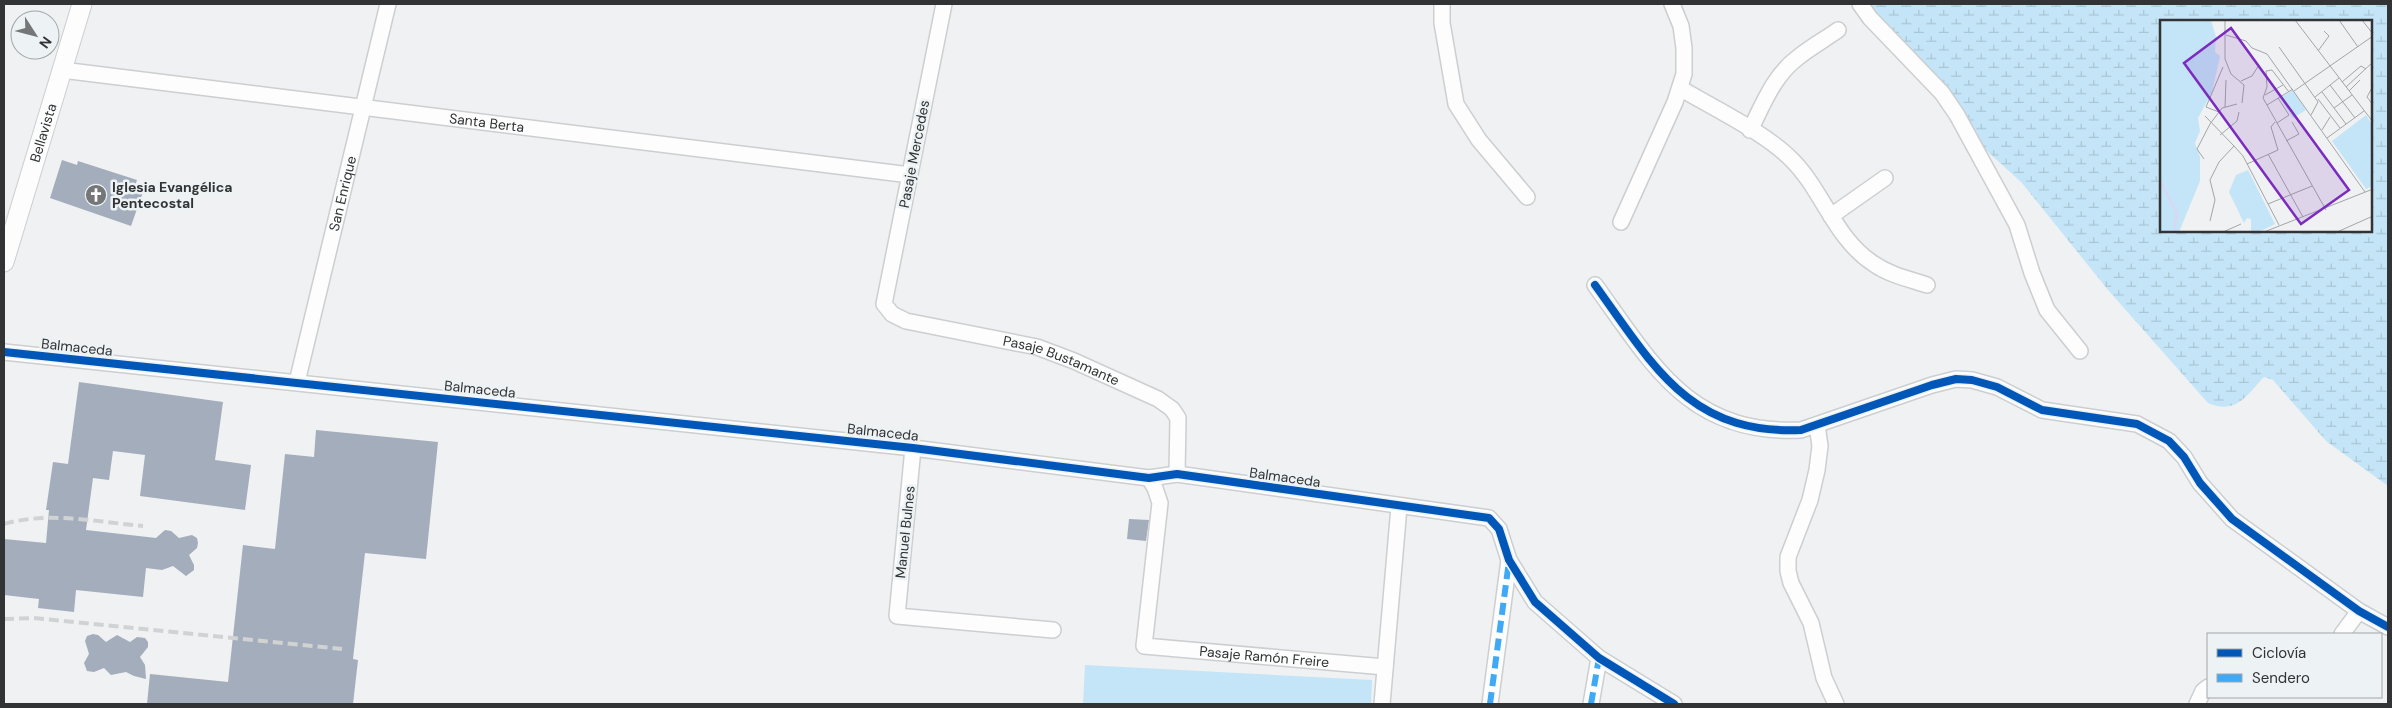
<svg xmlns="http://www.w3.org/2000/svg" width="2392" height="708" viewBox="0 0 2392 708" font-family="'DM Sans',sans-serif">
<defs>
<pattern id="wetland-marsh" width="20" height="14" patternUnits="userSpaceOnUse" patternTransform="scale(1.25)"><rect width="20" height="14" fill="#c4e5f7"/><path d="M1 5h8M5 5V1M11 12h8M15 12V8" fill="none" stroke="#a9c5d4"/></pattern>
</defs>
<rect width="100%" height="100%" fill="#eff1f3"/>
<polygon fill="#c4e5f7" points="1085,665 1372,680 1371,704 1083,704"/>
<path fill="url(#wetland-marsh)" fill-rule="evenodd" d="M1858,4H2388V486L2326,441L2273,380L2264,377C2246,396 2236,415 2208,403L2108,290L2022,183L1988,152ZM2161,21H2371V231H2161Z"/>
<g fill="#a3adbc">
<polygon points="62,160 77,165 78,161 137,180 134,189 143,192 131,226 50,198"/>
<polygon points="79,382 223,402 215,460 251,465 245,510 140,496 145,455 113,451 109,480 93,478 86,530 156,538 165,530 171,531 179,538 192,535 197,538 198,543 197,548 189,555 194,565 194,570 186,576 173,566 162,570 146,568 143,597 76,590 74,612 38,608 39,599 4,595 4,539 46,543 49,510 46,510 53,462 68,464"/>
<polygon points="316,430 438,442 426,559 365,553 353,659 358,660 353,704 147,704 150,674 228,682 243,545 275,549 285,454 314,457"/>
<polygon points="1129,519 1149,520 1146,541 1127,539"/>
<polygon points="93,634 98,635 106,642 117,635 130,642 137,637 145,638 148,642 148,647 140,657 145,665 146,679 134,676 126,672 111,675 104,668 94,672 87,671 84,663 89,654 85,641 87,636"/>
</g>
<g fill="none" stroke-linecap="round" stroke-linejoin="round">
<g stroke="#ccced0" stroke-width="18">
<g id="minor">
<path id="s1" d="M944,4L884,304L892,314L906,321L1037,347L1074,361L1158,399L1172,409L1178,418L1177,474"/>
<polyline points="1442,4 1442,23 1456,104 1479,140 1527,197"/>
<polyline points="1860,4 1870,18 1942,93 1957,115 2017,225 2032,273 2047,310 2080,351"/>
<path id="s2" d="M62,70L910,175"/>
<path d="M1680,88C1713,108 1766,133 1792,160C1823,191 1835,239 1874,264C1890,275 1909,279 1927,285"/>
<path d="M1750,130C1763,105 1773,77 1796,59C1809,48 1824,40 1838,30"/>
<polyline points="1831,216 1885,178"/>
<polyline points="1621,222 1675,102 1684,74 1684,48 1681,26 1672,4"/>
<path d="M1595,285C1653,365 1689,435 1801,430L1932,385L1956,379L1972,380L1997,387L2042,410L2137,424L2169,441L2184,457L2200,483L2232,519L2359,611L2388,627"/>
<polyline points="4,352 913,448 1149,478 1177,474 1489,518 1499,529 1509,560 1535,602 1599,658 1674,704"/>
<path id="s3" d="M297,382L388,4"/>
<polyline points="1817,425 1820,446 1817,470 1810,500 1788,557 1788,571 1791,583 1811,623 1824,678 1836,704"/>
<polyline points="913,448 897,616 1053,630"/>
<path id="s4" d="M1149,478L1155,488L1160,503L1144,646L1385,667"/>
<polyline points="2342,634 2359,611"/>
<polyline points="1382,704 1399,507"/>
<polyline points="1490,704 1509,560"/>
<polyline points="1591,704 1599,658"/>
<polyline points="2197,704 2203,691 2208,687"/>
</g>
</g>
<g stroke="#ccced0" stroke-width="21">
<g id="tertiary">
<path id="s5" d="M4,262L82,4"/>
</g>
</g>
<use href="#minor" stroke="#fdfdfd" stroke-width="15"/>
<use href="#tertiary" stroke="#fdfdfd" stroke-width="19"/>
<g stroke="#d1d2d2" stroke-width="4" stroke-dasharray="10 5" stroke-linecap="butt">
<path d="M4,524C49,511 97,522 143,526"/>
<polyline points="4,619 33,618 342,649"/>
</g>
<g stroke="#3fa9f5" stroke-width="6" stroke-dasharray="12 6" stroke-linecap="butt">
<polyline points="1490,704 1509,561"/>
<polyline points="1591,704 1599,658"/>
</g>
<g stroke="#edf2f5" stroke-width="11">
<g id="cycleway">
<path d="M1595,285C1653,365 1689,435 1801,430L1932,385L1956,379L1972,380L1997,387L2042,410L2137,424L2169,441L2184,457L2200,483L2232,519L2359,611L2388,627"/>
<polyline points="4,352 913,448 1149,478 1177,474 1489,518 1499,529 1509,560 1535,602 1599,658 1674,704"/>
</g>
</g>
<use href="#cycleway" stroke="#0057b8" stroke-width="8"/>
</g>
<defs>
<g id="church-disc" transform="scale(1.125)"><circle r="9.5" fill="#747677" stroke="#edf2f5"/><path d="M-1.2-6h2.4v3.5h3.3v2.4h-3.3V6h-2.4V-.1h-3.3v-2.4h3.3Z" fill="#fff"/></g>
</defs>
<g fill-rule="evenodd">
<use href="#church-disc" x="96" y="195"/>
</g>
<g text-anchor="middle" stroke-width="5" stroke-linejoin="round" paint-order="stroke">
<g font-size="14" fill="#313334" stroke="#edf2f5">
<text dy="5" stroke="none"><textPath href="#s2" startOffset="428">Santa Berta</textPath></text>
<text dy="5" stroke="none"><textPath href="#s5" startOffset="135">Bellavista</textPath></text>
<text transform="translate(914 154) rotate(-79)" y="5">Pasaje Mercedes</text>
<text dy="5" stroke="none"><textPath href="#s3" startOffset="194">San Enrique</textPath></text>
<text transform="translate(77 347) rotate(6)" y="5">Balmaceda</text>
<text dy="5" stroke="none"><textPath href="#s1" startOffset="495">Pasaje Bustamante</textPath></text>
<text transform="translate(480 389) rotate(6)" y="5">Balmaceda</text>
<text transform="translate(883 432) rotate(6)" y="5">Balmaceda</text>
<text transform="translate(1285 477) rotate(8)" y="5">Balmaceda</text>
<text transform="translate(905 532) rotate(-84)" y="5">Manuel Bulnes</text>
<text dy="5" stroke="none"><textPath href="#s4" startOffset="292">Pasaje Ramón Freire</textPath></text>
</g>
<g font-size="14" font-weight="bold" fill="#313334" stroke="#edf2f5" text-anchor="start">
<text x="112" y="192">Iglesia Evangélica<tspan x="112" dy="16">Pentecostal</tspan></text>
</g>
</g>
<g transform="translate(2160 20)">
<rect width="212" height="212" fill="#eff1f3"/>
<path d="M133,70L146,90L133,98L120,78ZM206,95L212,104L213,166L206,169L172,121Z" fill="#c4e5f7"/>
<path d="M0,0H51L56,17L55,32L60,36L52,72L38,98L40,111L35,123L40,137V161L19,212H0Z" fill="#c4e5f7"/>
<path d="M88,150L115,204L99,212H91V199L87,198L84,203L69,172L76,155Z" fill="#c4e5f7"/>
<path fill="none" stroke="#d7d8f2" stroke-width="2.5" d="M0,161L17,193L14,212"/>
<path fill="none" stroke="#a3a5a7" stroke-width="1" d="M65,0V39L71,54L84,65L82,83M135,0L213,102M179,0L198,27M202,0L213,14M66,15L86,21L92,28L107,34L205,172M119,27L158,82L151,95M158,31L169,16L164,11M81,61L92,56L99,45M182,62L201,46L206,49M170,65L195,98M213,66L207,77L213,85M186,67L213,42M134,71L213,16M189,71L200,60M129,72L112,50L106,51L107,67L103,78L166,190M162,72L186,104M105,75L123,65M155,77L179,58M158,79L180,108M107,85L133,69M65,87L66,60M174,88L192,75M59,92L46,87L63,47M45,96L74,126M117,103L129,95L118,78M162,110L170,97M60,115L77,101L79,92M167,118L204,91M126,121L139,114L132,102M108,134L143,197M44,139L37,129L50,104L62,88L77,84M87,144L118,130L111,107L115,102M108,184L152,166M50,201L55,180L50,160L59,142L74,126L83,136L119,205M63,212L81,204M104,212L213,169M177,212L213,196"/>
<path fill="#7b2cbf" fill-opacity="0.15" stroke="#7b2cbf" stroke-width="2.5" d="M71,8L189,170L141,204L24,43Z"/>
<rect width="212" height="212" fill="none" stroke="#313334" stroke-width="2.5"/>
</g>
<rect width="2392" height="708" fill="none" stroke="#313334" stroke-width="10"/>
<rect x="2207" y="633" width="175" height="65" fill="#edf2f5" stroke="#a2a6a8"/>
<rect x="2217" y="649" width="25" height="8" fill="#0057b8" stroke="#a2a6a8"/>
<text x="2252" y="658" font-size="15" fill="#313334">Ciclovía</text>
<rect x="2217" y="674" width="25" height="8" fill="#3fa9f5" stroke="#a2a6a8"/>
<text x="2252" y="683" font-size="15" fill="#313334">Sendero</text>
<g transform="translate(35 35) rotate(126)"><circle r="24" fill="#edf2f5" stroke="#a2a6a8"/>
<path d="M0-4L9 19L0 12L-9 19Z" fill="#747677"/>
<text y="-8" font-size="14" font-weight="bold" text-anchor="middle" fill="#313334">N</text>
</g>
</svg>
